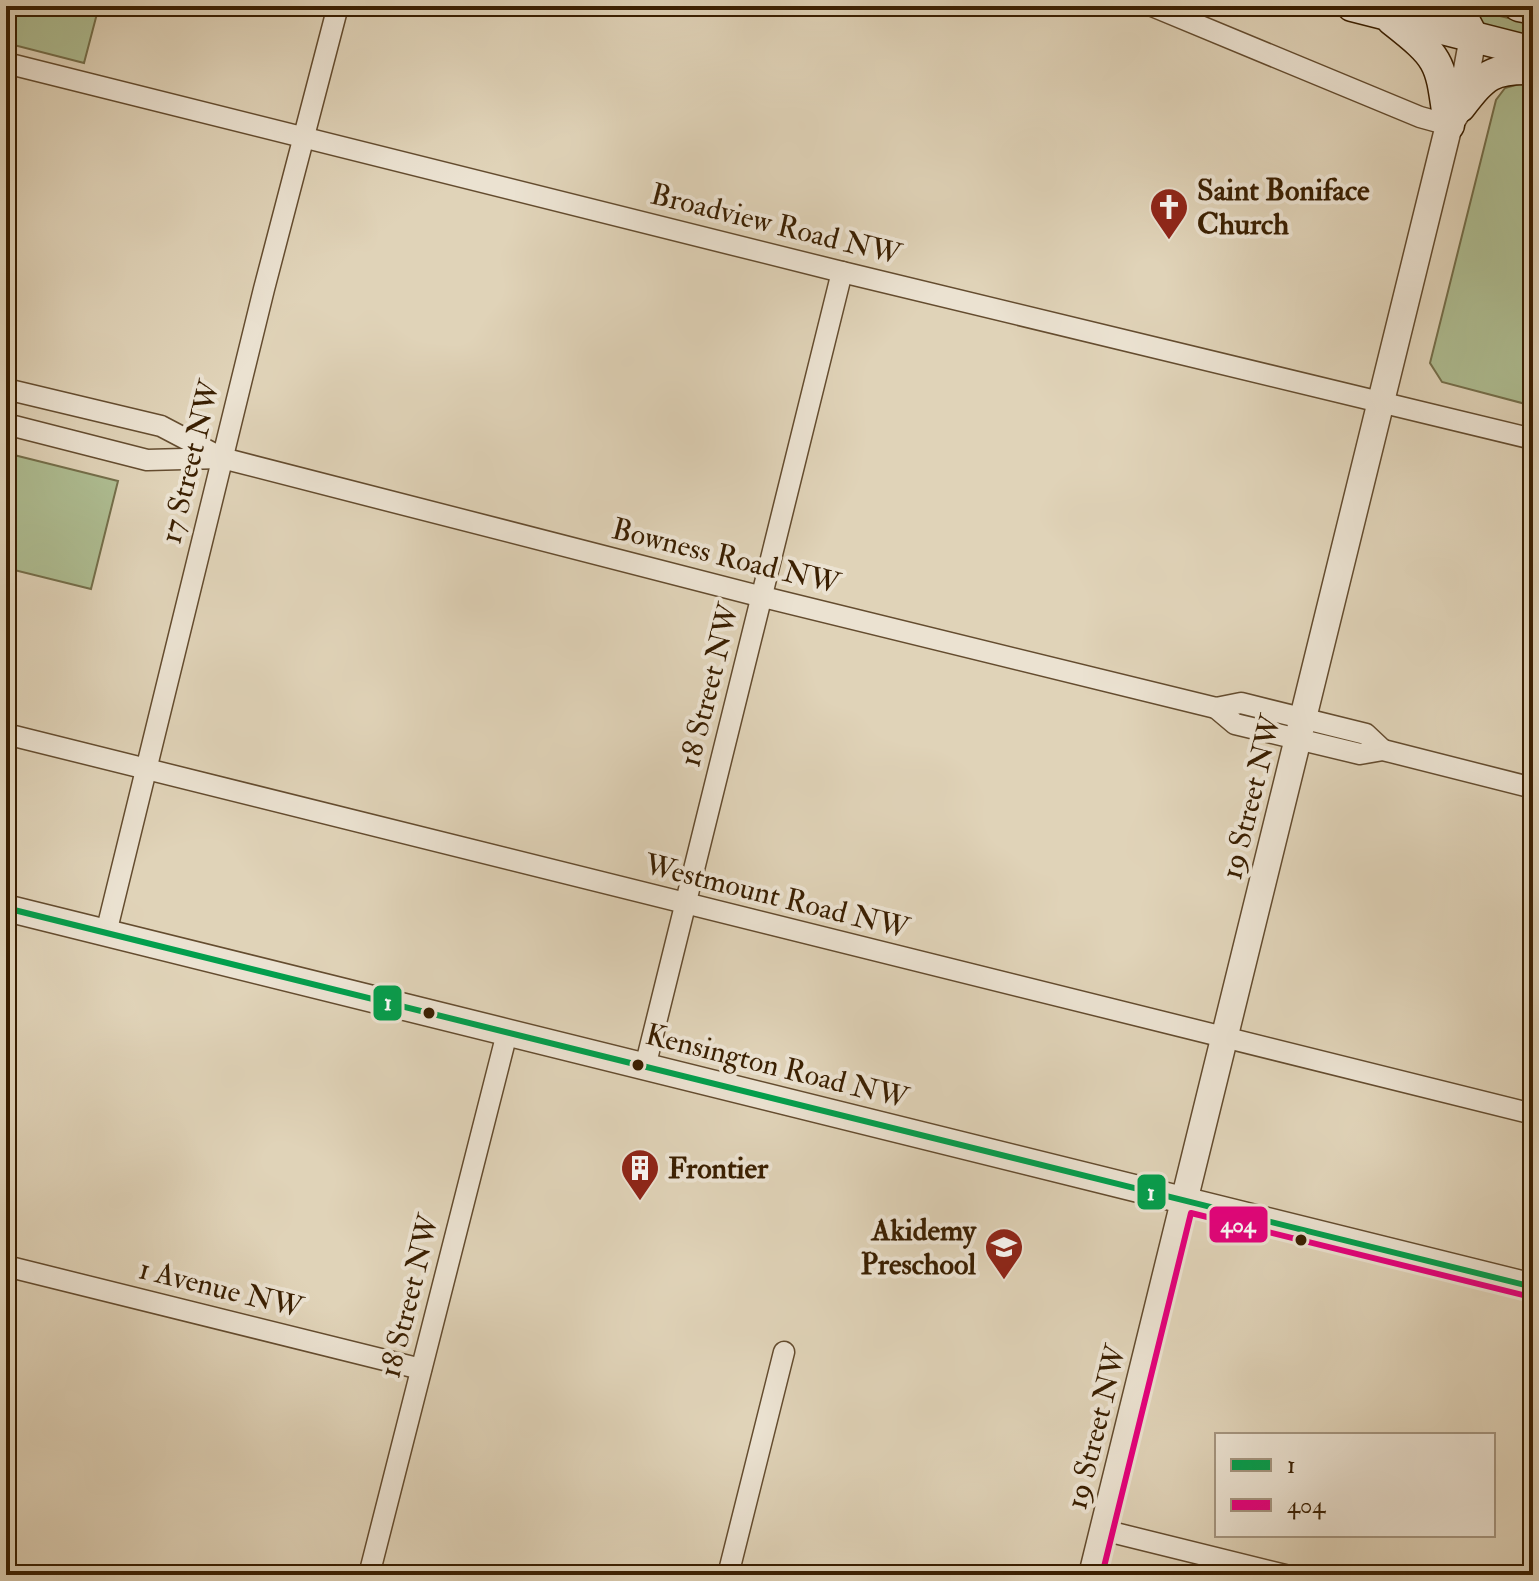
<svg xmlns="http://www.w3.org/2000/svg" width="1539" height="1581" viewBox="0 0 1539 1581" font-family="'IM FELL Double Pica',serif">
<rect width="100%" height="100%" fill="#e0d3b8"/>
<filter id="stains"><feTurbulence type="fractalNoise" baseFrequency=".0025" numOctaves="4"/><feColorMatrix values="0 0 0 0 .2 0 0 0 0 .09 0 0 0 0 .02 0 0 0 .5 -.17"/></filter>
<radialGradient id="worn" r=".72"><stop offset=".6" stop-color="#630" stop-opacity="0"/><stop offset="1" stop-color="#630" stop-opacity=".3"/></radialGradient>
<g fill="#aebd92" stroke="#746e4a" stroke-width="2">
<polygon points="6,6 99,6 84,63 6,43"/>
<polygon points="1475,10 1533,24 1533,39 1481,26"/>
<polygon points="1523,83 1533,86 1533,406 1442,382 1430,363 1496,100 1505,88"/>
<polygon points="6,453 118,481 91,589 6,568"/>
</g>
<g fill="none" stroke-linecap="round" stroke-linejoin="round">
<g stroke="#644c2f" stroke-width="23">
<g id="minor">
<polyline points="1152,6 1420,117 1449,125"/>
<polyline points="6,63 842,272 1533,439"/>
<polyline points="6,389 161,426 222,458 763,597 1216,708 1241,703 1366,734 1383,750"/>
<polyline points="6,424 147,460 221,458"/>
<polyline points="1216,708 1235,724 1360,754 1383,750 1533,788"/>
<polyline points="6,734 1533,1114"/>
<polyline points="106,933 264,289 338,6"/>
<polyline points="645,1067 842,272"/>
<polyline points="6,1266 421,1369"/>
<polyline points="1103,1530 1285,1575"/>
<polyline points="369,1575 507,1033"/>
<polyline points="728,1575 784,1352"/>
</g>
</g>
<g stroke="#644c2f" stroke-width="29">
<g id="tertiary">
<polyline points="6,908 1533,1287"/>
<polyline points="1092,1575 1449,125 1460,107 1473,37"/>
</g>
</g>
<g stroke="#3a1f01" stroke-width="33">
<g id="secondary">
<polyline points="1352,6 1533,52"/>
<polyline points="1451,6 1463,18 1473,37"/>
<polyline points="1519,6 1533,9"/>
<path d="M1392,20C1443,60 1440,62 1449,125"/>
<path d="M1460,107C1485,75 1491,68 1533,69"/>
</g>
</g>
<use href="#minor" stroke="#ebe2d1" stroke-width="20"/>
<use href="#tertiary" stroke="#ebe2d1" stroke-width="26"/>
<use href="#secondary" stroke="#ebe2d1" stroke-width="30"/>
<g stroke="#ebe2d1" stroke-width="12">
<polyline id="bus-1" points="6,908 1533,1287"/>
</g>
<g stroke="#ebe2d1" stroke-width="12">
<polyline id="bus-2" points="1102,1575 1191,1213 1531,1297"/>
</g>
<use href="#bus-1" stroke="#039f4d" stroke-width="6"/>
<use href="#bus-2" stroke="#e5007d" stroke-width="6"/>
</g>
<defs>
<g id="church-pin" transform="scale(2)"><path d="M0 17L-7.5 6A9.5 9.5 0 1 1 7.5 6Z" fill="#8f2418" stroke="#ebe2d1"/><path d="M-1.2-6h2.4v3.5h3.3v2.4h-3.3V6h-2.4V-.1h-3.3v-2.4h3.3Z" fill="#fff"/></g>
<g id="building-pin" transform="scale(2)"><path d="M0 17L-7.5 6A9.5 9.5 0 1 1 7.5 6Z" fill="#8f2418" stroke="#ebe2d1"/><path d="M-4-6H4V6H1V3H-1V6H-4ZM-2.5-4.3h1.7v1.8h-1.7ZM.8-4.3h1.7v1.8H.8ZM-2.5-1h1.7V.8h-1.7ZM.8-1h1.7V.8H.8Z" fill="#fff"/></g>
<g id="school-pin" transform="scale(2)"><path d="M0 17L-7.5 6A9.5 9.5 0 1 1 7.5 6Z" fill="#8f2418" stroke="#ebe2d1"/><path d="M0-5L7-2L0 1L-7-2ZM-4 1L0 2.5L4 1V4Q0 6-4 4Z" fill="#fff"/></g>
</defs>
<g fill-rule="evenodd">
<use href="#church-pin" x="1169" y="207"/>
<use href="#building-pin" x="640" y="1168"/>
<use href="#school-pin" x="1004" y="1247"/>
</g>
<g fill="#3a1f01" stroke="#ebe2d1" stroke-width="3">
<circle cx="429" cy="1013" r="7"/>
<circle cx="638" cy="1065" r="7"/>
<circle cx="1301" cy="1240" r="7"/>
</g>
<g text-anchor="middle" stroke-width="8" stroke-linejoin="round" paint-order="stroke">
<g font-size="30" font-weight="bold" fill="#3a1f01" stroke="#ebe2d1" text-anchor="start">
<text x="1197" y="200">Saint Boniface<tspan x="1197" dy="34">Church</tspan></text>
<text x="668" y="1178">Frontier</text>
<text x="976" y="1240" text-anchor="end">Akidemy<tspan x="976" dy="34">Preschool</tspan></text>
</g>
<g font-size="30" fill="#3a1f01" stroke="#ebe2d1">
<text transform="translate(776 224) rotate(14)" y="10">Broadview Road NW</text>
<text transform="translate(190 462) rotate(-76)" y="10">17 Street NW</text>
<text transform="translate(726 556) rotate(14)" y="10">Bowness Road NW</text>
<text transform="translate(709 685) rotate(-76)" y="10">18 Street NW</text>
<text transform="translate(1251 797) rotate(-76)" y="10">19 Street NW</text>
<text transform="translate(777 896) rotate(14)" y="10">Westmount Road NW</text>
<text transform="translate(777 1066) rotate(14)" y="10">Kensington Road NW</text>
<text transform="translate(221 1288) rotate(14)" y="10">1 Avenue NW</text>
<text transform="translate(409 1296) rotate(-76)" y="10">18 Street NW</text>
<text transform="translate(1096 1427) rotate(-76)" y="10">19 Street NW</text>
</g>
</g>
<g stroke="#ebe2d1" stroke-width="3">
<rect x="372" y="984" width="31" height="38" rx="8" fill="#039f4d"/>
<rect x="1136" y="1173" width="31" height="38" rx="8" fill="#039f4d"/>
<rect x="1208" y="1205" width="61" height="39" rx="8" fill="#e5007d"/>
</g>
<g font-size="22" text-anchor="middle" font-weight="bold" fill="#fff">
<text x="388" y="1010">1</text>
<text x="1151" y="1200">1</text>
<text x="1238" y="1232">404</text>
</g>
<rect width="1539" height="1581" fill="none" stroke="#e0d3b8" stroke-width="32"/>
<rect x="8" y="8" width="1523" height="1565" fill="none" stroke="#3a1f01" stroke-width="4"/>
<rect x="16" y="16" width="1507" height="1549" fill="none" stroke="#3a1f01" stroke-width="2"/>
<rect x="1215" y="1433" width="280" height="104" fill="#ebe2d1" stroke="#a4947e" stroke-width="2"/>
<rect x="1231" y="1459" width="40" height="12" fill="#039f4d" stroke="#a4947e" stroke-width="2"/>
<text x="1287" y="1473" font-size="24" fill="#3a1f01">1</text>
<rect x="1231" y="1499" width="40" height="12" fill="#e5007d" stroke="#a4947e" stroke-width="2"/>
<text x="1287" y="1513" font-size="24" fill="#3a1f01">404</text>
<rect width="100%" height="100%" filter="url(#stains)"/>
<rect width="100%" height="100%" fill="url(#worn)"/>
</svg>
